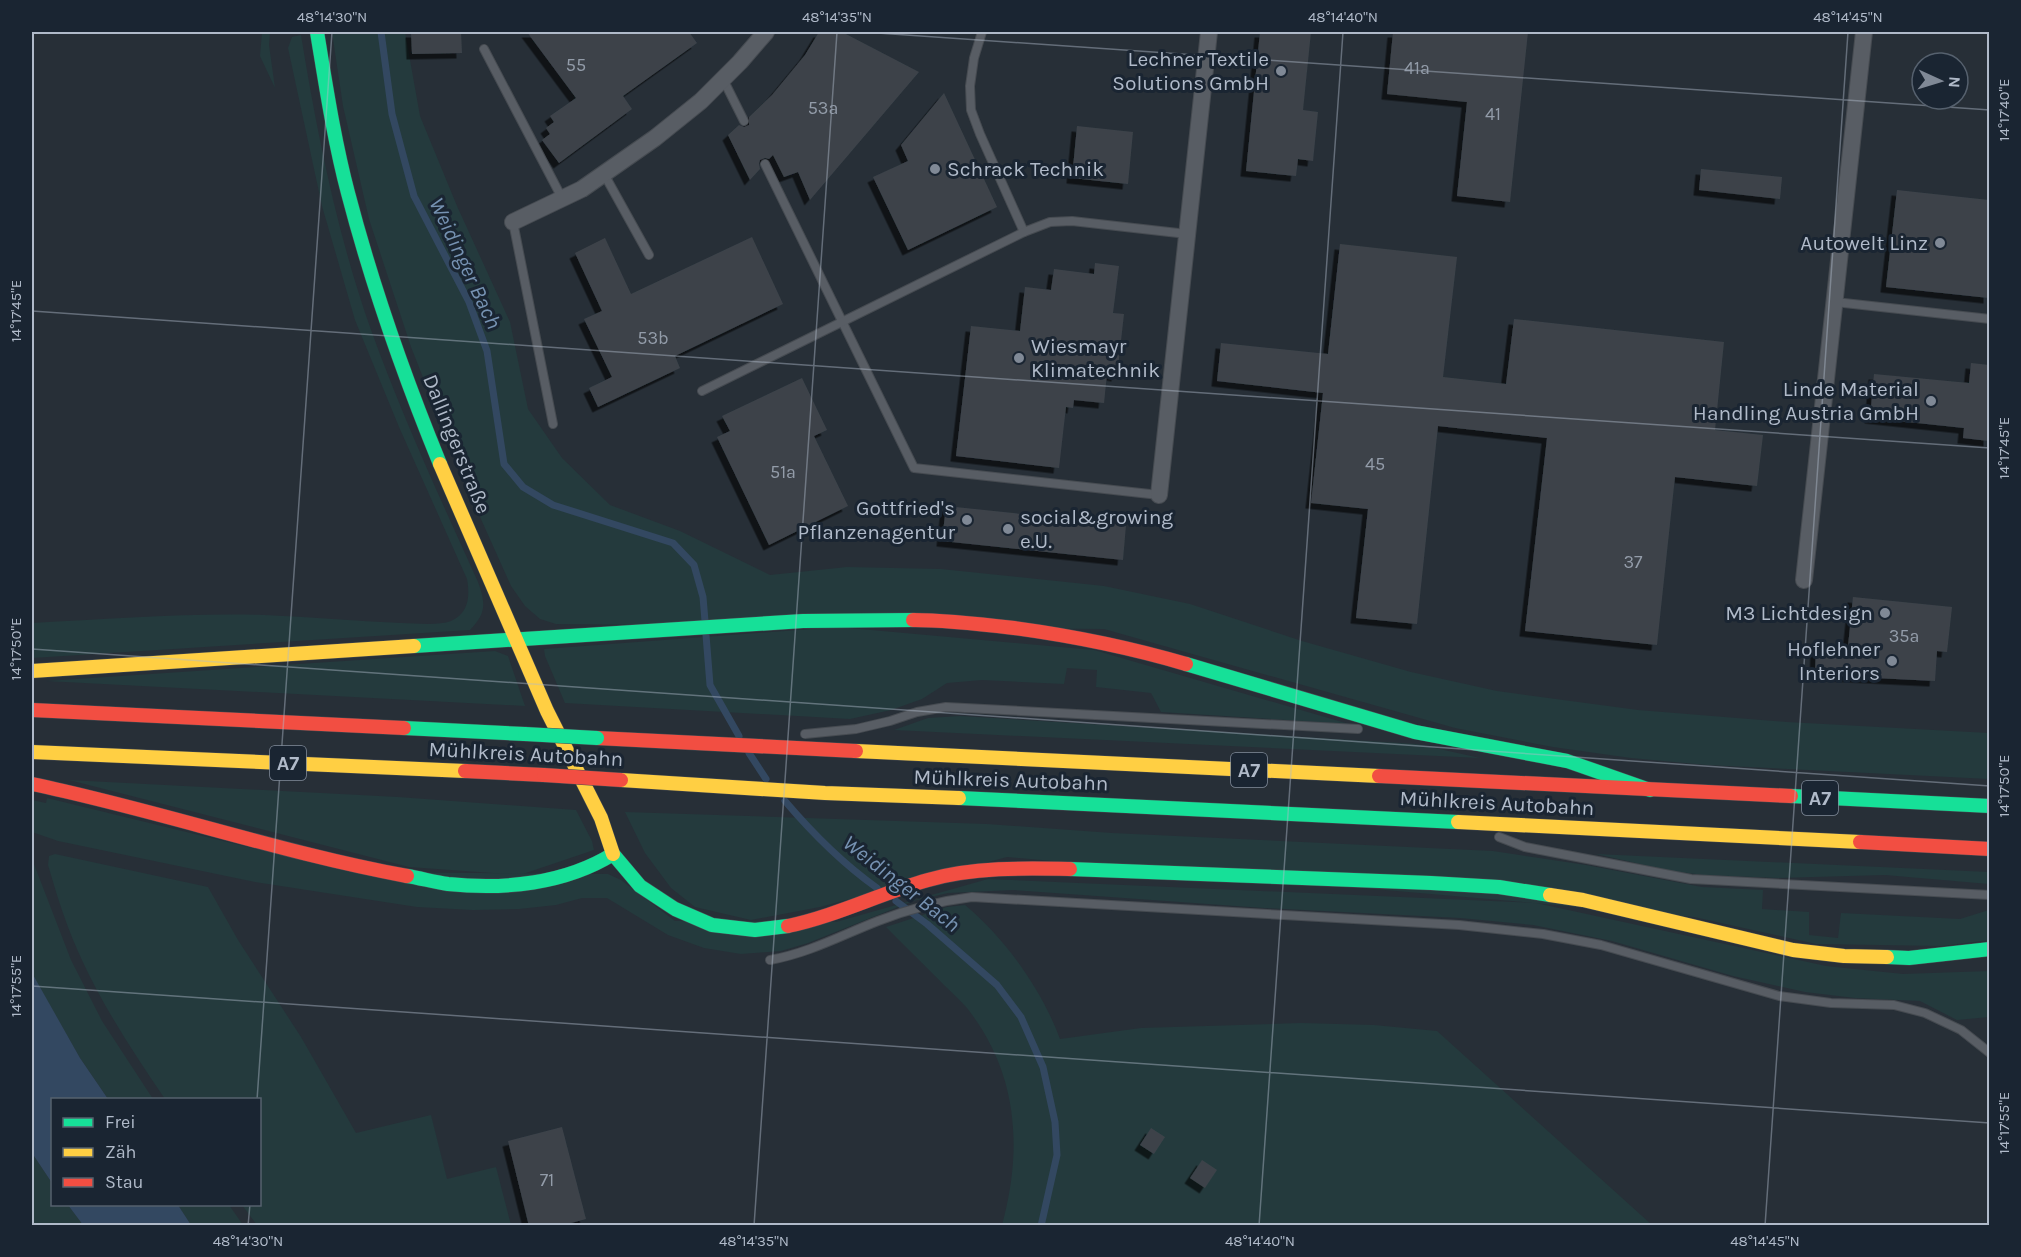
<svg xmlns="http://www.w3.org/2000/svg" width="2021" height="1257" viewBox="0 0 2021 1257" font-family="Karla,sans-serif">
<defs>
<filter id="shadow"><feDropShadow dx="-5.5" dy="5.5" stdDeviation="0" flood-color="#0009"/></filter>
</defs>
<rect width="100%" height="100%" fill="#272f37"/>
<g fill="#243a3d">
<polygon points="262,32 270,32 269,45 275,88 260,56"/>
<polygon points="332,32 405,32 420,116 457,206 510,322 528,409 562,458 610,505 680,531 770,575 847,567 941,569 1104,586 1190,604 1302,641 1411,672 1497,691 1638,710 1787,722 1989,733 1989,779 1707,765 1631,758 1553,747 1455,728 1104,629 556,624 540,619 525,606 511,586 463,479 411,347 369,219 343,106"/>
<path d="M301,35C317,133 337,233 370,327C401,414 440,498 478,582C486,604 486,613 470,630L32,658V623C109,619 187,613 264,615C310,617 356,621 401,623C416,623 437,626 451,621C469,613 470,596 467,579L399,427L355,320L322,206L288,48L292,37Z"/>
<polygon points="838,627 1094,650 1349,724 1161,712 1151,693 1096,687 1097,670 1067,668 1064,684 982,680 947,683 922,699 891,710 850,719 565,703 545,656 544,649"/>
<polygon points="495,651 508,656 525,706 46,681"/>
<polygon points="960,716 1417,744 1480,758 894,730 928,718"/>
<polygon points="69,780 398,797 576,810 592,841 594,850 520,875 409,867"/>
<polygon points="47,798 350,872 608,874 621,880 675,921 836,922 988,879 1536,903 1826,966 1903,974 1989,971 1989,1017 1957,1020 1920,1001 1855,998 1805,992 1733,976 1612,941 1533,925 1460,918 1264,908 1013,890 948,893 913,901 808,943 781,951 741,954 704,948 668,935 607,898 582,898 556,905 519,909 473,910 417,907 255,882 58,841 32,832 32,800 46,803"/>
<polygon points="625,812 987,824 1112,833 1493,851 1586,865 1702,887 1763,890 1762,909 1809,912 1809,935 1838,938 1841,913 1960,919 1989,910 1989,940 1942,946 1816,944 1694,917 1007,857 820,907 751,920 695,907 671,888 645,853"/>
<path d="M55,854L208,887L238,940L301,1037L356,1133L431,1115L447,1179L496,1167L511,1225H257L242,1205L260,1204V1100L165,1099C128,1045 91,988 68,927C60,906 54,885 48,865L49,856Z"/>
<polygon points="1596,854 1989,872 1989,884 1885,875 1778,878 1704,875 1671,871"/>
<polygon points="32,859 71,960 102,1021 153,1099 108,1099 80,1058 34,978 32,973"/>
<path d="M965,905C1005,938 1042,990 1060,1039L1141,1028L1301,1023L1374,1025L1437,1031L1652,1225H1002C1023,1148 1018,1073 967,1008C960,1000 952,993 944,985C925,966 905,946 886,927L947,907Z"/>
<polygon points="32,1153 52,1183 52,1204 68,1205 83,1225 32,1225"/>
<polygon points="178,1205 229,1205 243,1225 191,1225"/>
</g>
<g fill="#334861">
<polygon points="32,973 80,1058 108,1099 52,1100 52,1183 32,1153"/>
<polygon points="68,1205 178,1205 191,1225 83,1225"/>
</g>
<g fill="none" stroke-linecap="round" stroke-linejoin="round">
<g stroke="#334861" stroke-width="7">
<polyline points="381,32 392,114 414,196 469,302 487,351 504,464 523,487 553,505 673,543 694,565 703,597 705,621"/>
<polyline points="706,635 710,685 739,736"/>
<polyline points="749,753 766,779"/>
<path d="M785,801C813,834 842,863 877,888"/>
<polyline points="896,901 927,924 997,985 1021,1017 1043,1067 1055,1122 1057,1155 1041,1226"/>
</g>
</g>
<g fill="#3c434a" filter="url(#shadow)">
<polygon points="411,32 461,32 462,53 412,54"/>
<polygon points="527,32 689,32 697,43 623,96 632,109 559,163 542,140 550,134 546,128 554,122 550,116 576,98"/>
<polygon points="819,32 842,32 919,72 810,200 798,172 784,177 773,155 769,159 765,158 760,160 759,164 760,169 750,180 728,135 739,125 744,127 749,125 749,117 772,95 805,55"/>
<polygon points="1260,32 1311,32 1303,110 1318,112 1313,161 1298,159 1296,176 1246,171"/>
<polygon points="1393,32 1528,32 1510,202 1457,196 1467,102 1387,94"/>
<polygon points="944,93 997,207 908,250 873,177 908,161 901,145"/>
<polygon points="1077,126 1133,132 1128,184 1072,178"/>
<polygon points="1701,169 1782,177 1780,199 1699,190"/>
<polygon points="1897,190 1989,200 1989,298 1886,287"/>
<polygon points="752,237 783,304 675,356 680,368 598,407 589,388 612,377 584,319 602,311 575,253 605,238 631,294"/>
<polygon points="1340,244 1457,257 1443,377 1506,384 1514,319 1724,342 1715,430 1763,435 1757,486 1675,477 1657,645 1525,631 1547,438 1438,426 1417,624 1356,618 1368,509 1311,503 1323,393 1217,381 1221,343 1328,354"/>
<polygon points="1095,263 1119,266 1113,313 1124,314 1117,376 1107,374 1104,403 1074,400 1073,408 1066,407 1059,468 956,456 971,326 1020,331 1025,287 1051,290 1054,269 1094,274"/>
<polygon points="1971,363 1989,365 1989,441 1963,438 1964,428 1870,418 1874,374 1969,383"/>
<polygon points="802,378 827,430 814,436 848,506 769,545 717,437 730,431 722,416"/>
<polygon points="946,506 1126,525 1123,560 942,541"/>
<polygon points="1853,597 1952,607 1947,652 1937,651 1935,681 1815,675 1816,645 1848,646"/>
<polygon points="562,1127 586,1219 560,1226 529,1226 508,1141"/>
<polygon points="1151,1128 1165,1137 1154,1154 1140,1145"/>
<polygon points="1202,1160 1217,1170 1205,1188 1190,1178"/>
</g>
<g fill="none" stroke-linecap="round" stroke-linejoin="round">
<g stroke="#464b51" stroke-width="10">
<g id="lane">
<polyline points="982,32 974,58 970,86 971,110 980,134 1024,232"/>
<polyline points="484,49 562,198"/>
<polyline points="723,79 744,121"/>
<polyline points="765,164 914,468 1159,495"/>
<polyline points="604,174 649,255"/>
<polyline points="513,222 553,424"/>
<polyline points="1835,302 1990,319"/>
<polyline points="702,391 1024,232 1050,222 1072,221 1187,234"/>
<polyline points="805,734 856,729 890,721 917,712 946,707 1358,729"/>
<polyline points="1499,837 1525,847 1691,879 1990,895"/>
<path d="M770,960C809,953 842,935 878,921C909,909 940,901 972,897L1459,925L1543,934L1601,945L1779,996L1831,1003L1894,1005L1925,1013L1961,1030L1990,1053"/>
</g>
</g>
<g stroke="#464b51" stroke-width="18">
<g id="street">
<polyline points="513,222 582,189 655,138 701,101 740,62 766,32"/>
<polyline points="1159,495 1209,32"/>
<polyline points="1804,580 1864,32"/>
</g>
</g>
<g stroke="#464b51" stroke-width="15">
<g id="fast">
<path d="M317,32C326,86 334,140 348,193C372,285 404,376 440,464"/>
<polyline points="414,646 803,621 913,620"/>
<polyline points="1186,664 1415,732 1567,761 1650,790"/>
<polyline points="404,728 525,734"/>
<polyline points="1791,796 1990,806"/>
<polyline points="959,798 1458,822"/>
<polyline points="1070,869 1431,883 1499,887 1550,895"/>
<path d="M407,876C420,878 434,882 448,884C503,890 565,884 613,854L640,886L675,909L712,925L755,930L788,926"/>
<polyline points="1887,957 1909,958 1990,949"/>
</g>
</g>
<g stroke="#464b51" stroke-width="15">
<g id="slow">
<polyline points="440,464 547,711 601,818 613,854"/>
<polyline points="32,671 414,646"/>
<polyline points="856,751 1379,776"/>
<polyline points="32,752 465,771"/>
<polyline points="621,780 825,793 959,798"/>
<polyline points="1458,822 1860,842"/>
<polyline points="1550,895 1583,900 1793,950 1844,956 1887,957"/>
</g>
</g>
<g stroke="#464b51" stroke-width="15">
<g id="jam">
<path d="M913,620C946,620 980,624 1014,628C1073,636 1128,647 1186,664"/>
<polyline points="32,710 404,728"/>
<polyline points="597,738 856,751"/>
<polyline points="465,771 544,775"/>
<polyline points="1379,776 1791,796"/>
<path d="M32,784C158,810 281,853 407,876"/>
<polyline points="1860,842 1990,849"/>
<path d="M788,926C836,916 881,893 928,880C972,867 1024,868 1070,869"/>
</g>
</g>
<use href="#lane" stroke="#585d64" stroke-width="8"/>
<use href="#street" stroke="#585d64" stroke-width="16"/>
<use href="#fast" stroke="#16e098" stroke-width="14"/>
<use href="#slow" stroke="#ffcf43" stroke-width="14"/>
<use href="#jam" stroke="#f24e42" stroke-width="14"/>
<g stroke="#444a52" stroke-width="15" stroke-linecap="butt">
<polyline id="fast-bridge" points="525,734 597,738"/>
</g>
<g stroke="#444a52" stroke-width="15" stroke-linecap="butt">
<polyline id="jam-bridge" points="544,775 621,780"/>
</g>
<use href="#fast-bridge" stroke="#16e098" stroke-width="14"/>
<use href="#jam-bridge" stroke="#f24e42" stroke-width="14"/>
</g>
<path fill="none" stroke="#b0bac9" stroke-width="1.5" stroke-opacity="0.45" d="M863,32L1990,110M32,311L1990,448M32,649L1990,786M32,986L1990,1123M257,1100L332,32M248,1226L250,1204M754,1226L837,32M1259,1226L1343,32M1765,1226L1848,32"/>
<g fill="#808996" stroke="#1a2532" stroke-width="2">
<circle cx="1281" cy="71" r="6"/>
<circle cx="935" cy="169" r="6"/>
<circle cx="1940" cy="243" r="6"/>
<circle cx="1019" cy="358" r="6"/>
<circle cx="1931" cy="401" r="6"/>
<circle cx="967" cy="520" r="6"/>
<circle cx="1008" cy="529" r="6"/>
<circle cx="1885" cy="613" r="6"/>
<circle cx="1892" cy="661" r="6"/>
</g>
<g text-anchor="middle" stroke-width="6" stroke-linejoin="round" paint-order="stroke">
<g font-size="18" fill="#939ca9">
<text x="576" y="71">55</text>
<text x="1417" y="74">41a</text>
<text x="823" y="114">53a</text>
<text x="1493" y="120">41</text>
<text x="653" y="344">53b</text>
<text x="1375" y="470">45</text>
<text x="783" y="478">51a</text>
<text x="1633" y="568">37</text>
<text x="1904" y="642">35a</text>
<text x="547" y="1186">71</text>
</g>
<g fill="#1a2532" stroke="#838d9c" stroke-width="1.5">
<rect x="270" y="746" width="36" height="34" rx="4.5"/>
<rect x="1231" y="753" width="36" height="34" rx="4.5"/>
<rect x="1802" y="781" width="36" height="34" rx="4.5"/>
</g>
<g font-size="20" font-weight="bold" fill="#b0bac9">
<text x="288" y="770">A7</text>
<text x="1249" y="777">A7</text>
<text x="1820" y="805">A7</text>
</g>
<g font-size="21" fill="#b0bac9" stroke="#1a2532" text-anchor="end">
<text x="1269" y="66">Lechner Textile<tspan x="1269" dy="24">Solutions GmbH</tspan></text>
<text x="947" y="176" text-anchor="start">Schrack Technik</text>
<text x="1928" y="250">Autowelt Linz</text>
<text x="1031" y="353" text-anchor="start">Wiesmayr<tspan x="1031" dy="24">Klimatechnik</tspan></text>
<text x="1919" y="396">Linde Material<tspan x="1919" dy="24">Handling Austria GmbH</tspan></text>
<text x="955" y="515">Gottfried's<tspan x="955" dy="24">Pflanzenagentur</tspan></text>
<text x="1020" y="524" text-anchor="start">social&amp;growing<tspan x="1020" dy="24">e.U.</tspan></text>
<text x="1873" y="620">M3 Lichtdesign</text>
<text x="1880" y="656">Hoflehner<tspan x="1880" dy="24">Interiors</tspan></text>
</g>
<g font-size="21" fill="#b0bac9" stroke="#1a2532">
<text transform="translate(457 444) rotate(68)" y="7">Dallingerstraße</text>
<text transform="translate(526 754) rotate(3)" y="7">Mühlkreis Autobahn</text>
<text transform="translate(1011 780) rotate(2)" y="7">Mühlkreis Autobahn</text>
<text transform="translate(1497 803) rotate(3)" y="7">Mühlkreis Autobahn</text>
</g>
<g font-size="22" font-style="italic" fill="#7692b2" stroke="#1a2532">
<text transform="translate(466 263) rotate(65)" y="8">Weidinger Bach</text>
<text transform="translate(902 883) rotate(38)" y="8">Weidinger Bach</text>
</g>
</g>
<rect width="2021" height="1257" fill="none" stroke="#1a2532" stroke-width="66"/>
<rect x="51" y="1098" width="210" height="108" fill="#1a2532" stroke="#56616e" stroke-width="1.5"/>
<rect x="63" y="1118" width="30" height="9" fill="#16e098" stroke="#56616e" stroke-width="1.5"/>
<text x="105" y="1128" font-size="18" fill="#b0bac9">Frei</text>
<rect x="63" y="1148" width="30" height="9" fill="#ffcf43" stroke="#56616e" stroke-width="1.5"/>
<text x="105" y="1158" font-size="18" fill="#b0bac9">Zäh</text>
<rect x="63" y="1178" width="30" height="9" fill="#f24e42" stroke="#56616e" stroke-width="1.5"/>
<text x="105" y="1188" font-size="18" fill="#b0bac9">Stau</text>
<g transform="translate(1940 81) rotate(94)"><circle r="28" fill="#1a2532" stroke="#56616e" stroke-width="1.5"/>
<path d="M0-4.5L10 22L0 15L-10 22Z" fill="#808996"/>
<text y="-9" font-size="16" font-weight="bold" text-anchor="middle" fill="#b0bac9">N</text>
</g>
<rect x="33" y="33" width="1955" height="1191" fill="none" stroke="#b0bac9" stroke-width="2"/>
<g font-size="15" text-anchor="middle" fill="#b0bac9">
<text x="332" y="22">48°14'30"N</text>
<text x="837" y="22">48°14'35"N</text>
<text x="1343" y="22">48°14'40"N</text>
<text x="1848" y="22">48°14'45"N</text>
<text transform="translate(2004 110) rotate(-90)" y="5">14°17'40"E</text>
<text transform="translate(16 311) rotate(-90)" y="5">14°17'45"E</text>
<text transform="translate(2004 448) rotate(-90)" y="5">14°17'45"E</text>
<text transform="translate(16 649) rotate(-90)" y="5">14°17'50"E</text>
<text transform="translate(2004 786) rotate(-90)" y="5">14°17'50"E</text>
<text transform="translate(16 986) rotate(-90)" y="5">14°17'55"E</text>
<text transform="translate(2004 1123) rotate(-90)" y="5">14°17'55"E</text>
<text x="248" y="1246">48°14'30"N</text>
<text x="754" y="1246">48°14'35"N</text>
<text x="1260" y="1246">48°14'40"N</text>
<text x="1765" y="1246">48°14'45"N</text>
</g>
</svg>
